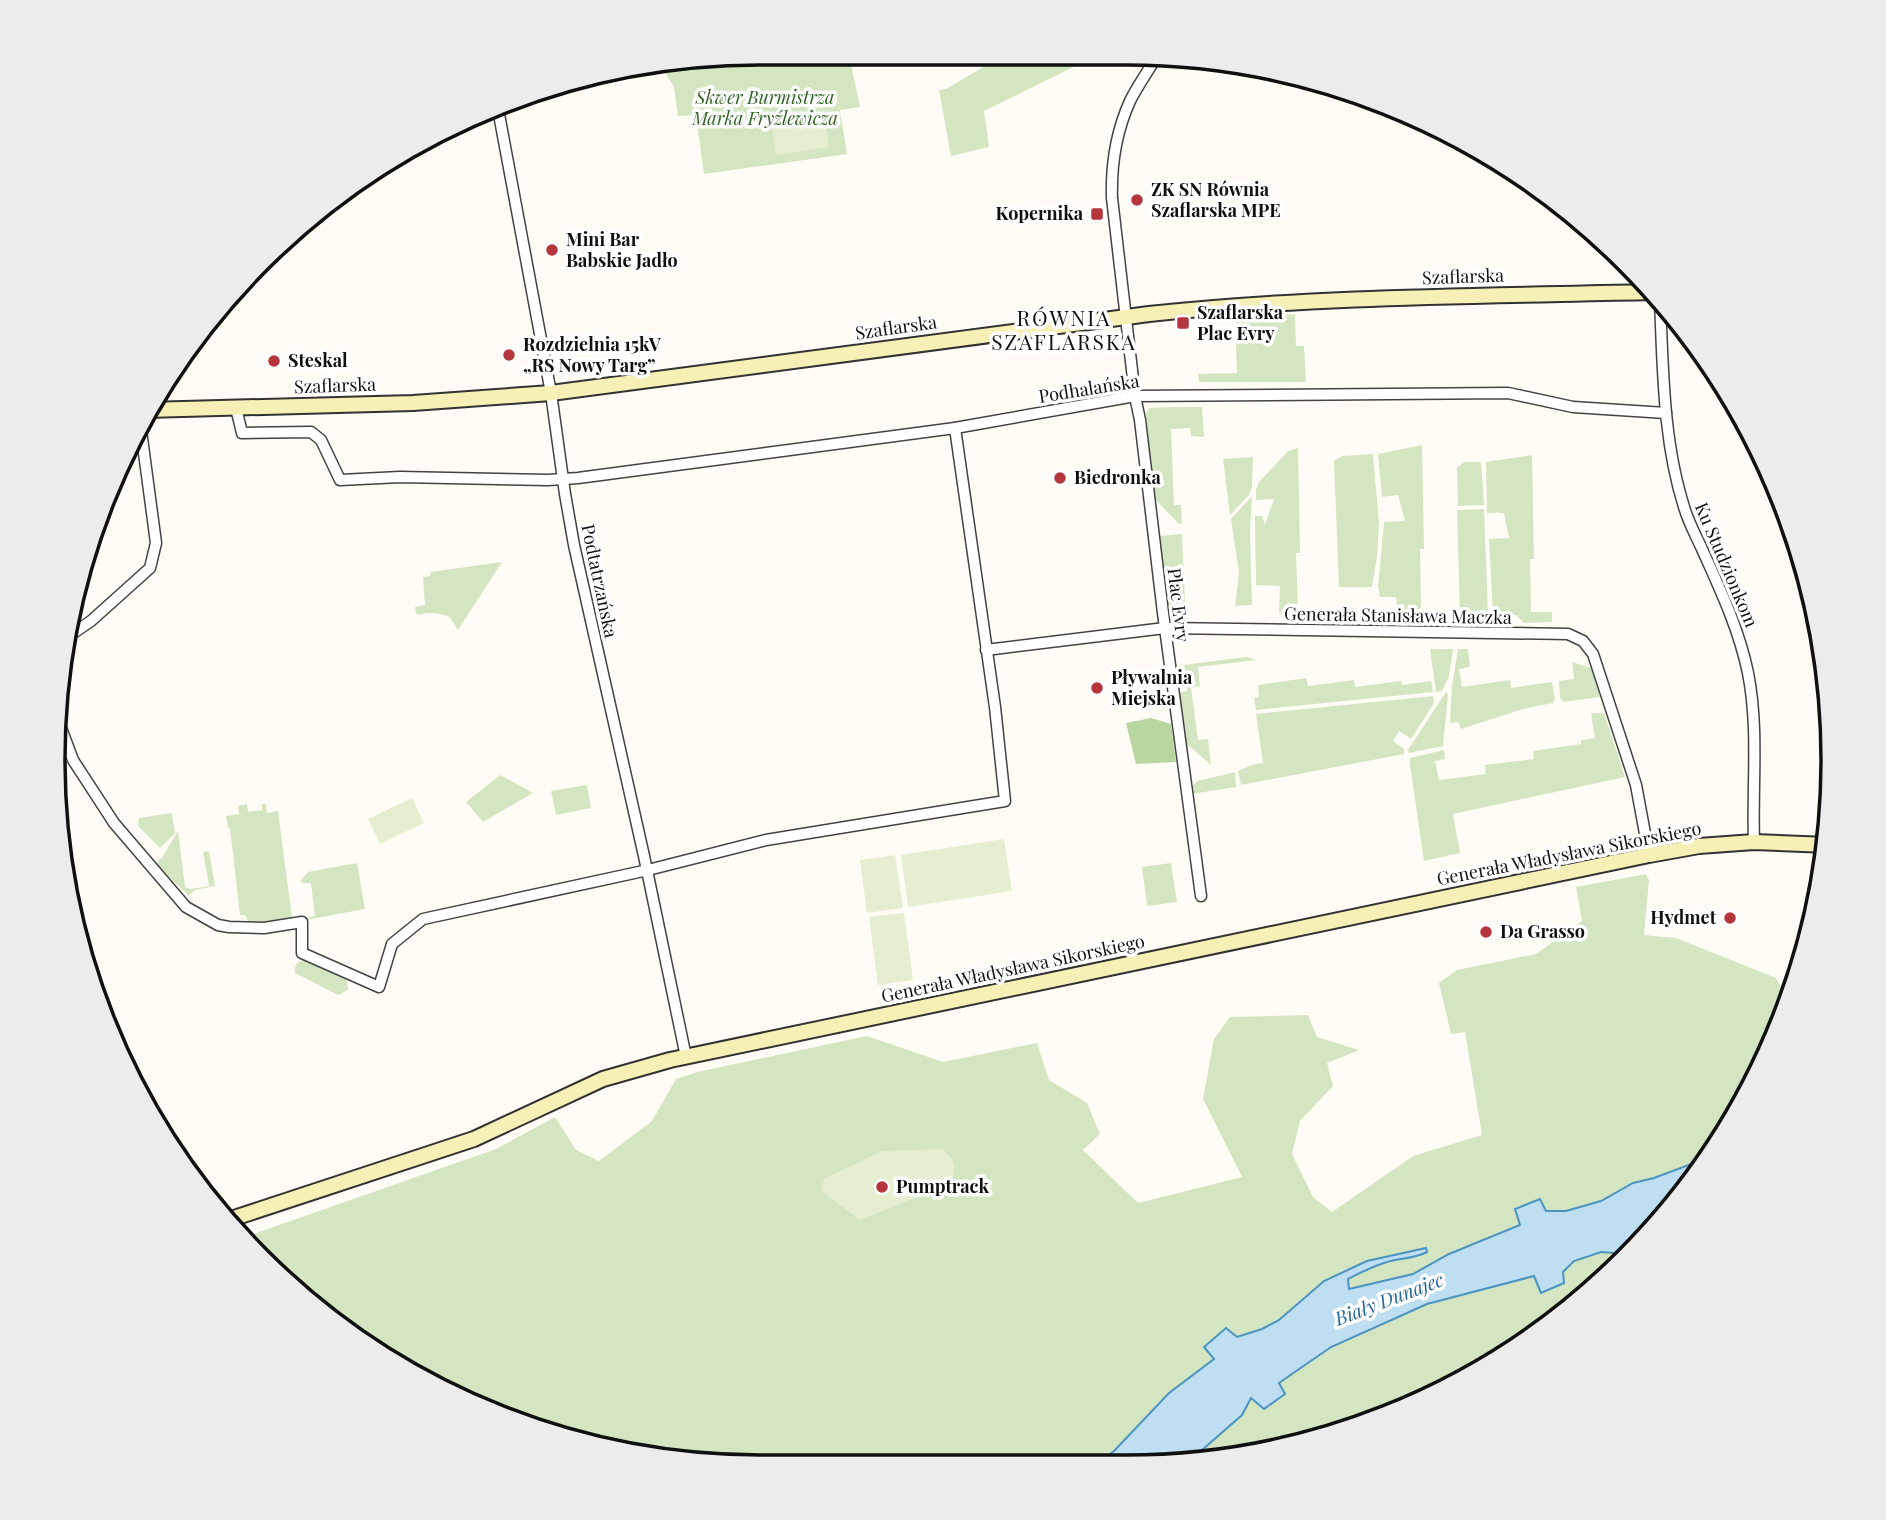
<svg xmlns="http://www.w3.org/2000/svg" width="1886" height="1520" viewBox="0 0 1886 1520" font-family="'Playfair Display',serif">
<rect width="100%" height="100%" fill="#fefcf5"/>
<g fill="#d4e6c1">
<polygon points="760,53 884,53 884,58 851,64 860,107 840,110 847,154 704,174 696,115 678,116 674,87 661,66"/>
<polygon points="1007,53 1100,54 984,111 989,147 951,156 939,90 946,89"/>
<polygon points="1295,314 1296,346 1304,346 1306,382 1199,382 1198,374 1237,373 1235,318"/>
<polygon points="1172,407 1202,407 1204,437 1191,436 1190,428 1171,429 1174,505 1181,505 1182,523 1179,524 1155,499 1146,414 1149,408"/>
<polygon points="1422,445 1424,549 1420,549 1421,607 1416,614 1405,613 1404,604 1397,605 1396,597 1380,597 1378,587 1384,522 1405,521 1398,495 1382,497 1378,454"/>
<polygon points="1298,448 1300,553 1296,553 1298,611 1317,611 1319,619 1288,619 1279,613 1280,586 1256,585 1255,516 1262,516 1265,525 1274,499 1256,500 1256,490 1259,482 1288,451"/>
<polygon points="1373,454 1379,524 1377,556 1372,587 1339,587 1334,461 1342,456"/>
<polygon points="1532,455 1534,559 1530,559 1531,612 1552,612 1552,622 1524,623 1516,615 1493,615 1489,539 1509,538 1504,513 1498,513 1497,511 1496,513 1487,513 1486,462"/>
<polygon points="1253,457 1252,487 1249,495 1230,515 1223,459"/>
<polygon points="1464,462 1481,462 1484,505 1458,506 1457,468"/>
<polygon points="1252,496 1250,533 1252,605 1235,606 1239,573 1231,519"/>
<polygon points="1484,509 1488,615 1460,615 1457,510"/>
<polygon points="1182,534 1185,605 1182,606 1182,619 1175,620 1172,613 1168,611 1159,536"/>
<path d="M502,562L458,630L450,617C441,614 429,611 420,615L416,613L415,607L425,605L423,577L430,576L431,572Z"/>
<polygon points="1430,649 1453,649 1449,676 1442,691 1436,692"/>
<polygon points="1458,649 1468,649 1470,667 1459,669 1462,687 1510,680 1511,688 1552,682 1555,699 1553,703 1523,709 1461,729 1458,722 1450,723 1452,686"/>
<polygon points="1246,657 1256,660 1198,667 1200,686 1191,688 1198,740 1208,739 1211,765 1186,743 1179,693 1187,691 1184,665"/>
<polygon points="1572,662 1591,668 1600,697 1563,702 1560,698 1559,681 1574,679"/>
<polygon points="1306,678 1308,686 1354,680 1355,687 1401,681 1402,685 1431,681 1433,692 1256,710 1254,698 1259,697 1258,685"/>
<polygon points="1446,692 1448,695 1443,746 1409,753 1408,750"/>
<polygon points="1433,696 1434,703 1411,739 1399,731 1393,741 1404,749 1404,754 1241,785 1238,771 1252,765 1263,763 1256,714"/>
<polygon points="1591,713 1604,713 1625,777 1453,814 1460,853 1424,861 1410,765 1410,758 1444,750 1445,759 1435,761 1439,780 1486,774 1485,765 1534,759 1533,751 1581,744 1581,740 1595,738"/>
<polygon points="1235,772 1236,787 1192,794 1192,786 1198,781"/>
<polygon points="500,775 533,793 483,822 466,802"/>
<polygon points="587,785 591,808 556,815 551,791"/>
<polygon points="247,804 248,812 262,810 262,804 266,804 267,813 278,811 292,918 289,920 249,923 245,915 240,915 230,828 228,828 226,816 239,814 238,806"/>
<polygon points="172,813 175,833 160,848 138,826 139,818"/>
<polygon points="178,831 185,887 190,889 209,886 203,852 209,851 215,886 195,890 189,896 156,864 163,856"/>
<polygon points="357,863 365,909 306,920 306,918 315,916 311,883 302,883 301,880 308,872"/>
<polygon points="1171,863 1177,902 1147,906 1142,867"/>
<path d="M1646,874L1649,880L1644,935L1676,938L1776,978L1789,1003L1739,1113L1707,1158L1654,1178L1633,1183L1602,1201L1566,1211H1546L1539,1199L1516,1209L1520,1225L1449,1254L1413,1274L1349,1290L1348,1279C1371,1267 1393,1259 1419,1257L1426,1248L1367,1261L1324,1281L1279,1320L1262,1329L1237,1337L1215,1359L1169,1393L1115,1450L1096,1466H714L577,1443L447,1395L329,1321L245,1237L496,1149L555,1117L576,1150L599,1161L652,1121L676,1079L697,1072L867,1036L943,1062L1037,1043L1049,1080L1087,1103L1100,1134L1083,1150L1138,1203L1242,1177L1203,1099L1214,1039L1230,1017L1308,1015L1317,1037L1359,1050L1327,1063L1333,1086L1300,1121L1292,1154L1313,1197L1332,1212L1413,1156L1482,1135L1465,1032L1451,1034L1439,983L1457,970L1536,954L1582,921L1576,887Z"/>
<path d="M303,960L347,977L348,990L338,995L295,973C294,965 296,963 303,960Z"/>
<polygon points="1635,1248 1557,1321 1439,1394 1309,1443 1186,1464 1242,1415 1251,1398 1264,1409 1285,1394 1279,1383 1331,1347 1427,1304 1534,1276 1541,1293 1574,1261 1601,1252 1615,1253"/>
</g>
<polygon fill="#b9d6a1" points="1151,718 1171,724 1176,762 1136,764 1126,723"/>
<g fill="#e5eed1">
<polygon points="824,112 829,147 776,155 771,120"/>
<polygon points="412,798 424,823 380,844 368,819"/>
<polygon points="1004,839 1012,891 908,907 901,855"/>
<polygon points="895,855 903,908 867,913 860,860"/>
<polygon points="904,913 913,980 878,985 869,917"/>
<path d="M942,1149C956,1161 956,1166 952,1183L860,1220L821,1191L824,1179L882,1151Z"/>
</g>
<path fill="#bedef1" stroke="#4c93c1" stroke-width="2" d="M1707,1158L1658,1226L1635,1248L1615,1253L1601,1252L1574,1261L1563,1272L1564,1283L1541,1293L1534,1276L1427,1304L1331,1347L1279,1383L1285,1394L1264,1409L1251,1398L1242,1415L1186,1464L1172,1466H1096L1115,1450L1169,1393L1214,1359L1204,1347L1226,1328L1237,1337L1262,1329L1279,1320L1324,1281L1367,1261L1426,1248L1427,1252C1414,1259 1398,1258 1384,1263C1371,1267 1360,1273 1348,1279L1349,1289L1413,1274L1449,1254L1520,1225L1515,1209L1540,1199L1546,1211H1566L1601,1201L1633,1183L1654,1178Z"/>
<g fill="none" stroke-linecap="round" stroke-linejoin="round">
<g stroke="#434343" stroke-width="13">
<g id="street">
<path d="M1158,54C1149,70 1138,85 1130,101C1116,132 1111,165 1112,198L1135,396L1140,420L1163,613L1201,896"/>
<polyline points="498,109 551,393 565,494 574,545 644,856 686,1057"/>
<path d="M1660,300C1663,370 1663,443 1685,510C1689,523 1696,536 1702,549C1720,589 1739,629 1748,673C1759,728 1752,786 1754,842"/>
<polyline points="236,408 242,433 311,432 321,440 340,480 400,477 548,480 578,478 955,428 1135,396 1508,393 1573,407 1666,413"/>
<polyline points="69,636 91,621 150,568 156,543 140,423"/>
<polyline points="986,650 1165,628 1568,634 1583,641 1593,654 1636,785 1649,855"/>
<polyline points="58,720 73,760 114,823 186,907 218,925 229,927 264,928 302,922 302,953 379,987 392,944 423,919 648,870 766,840 1005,801 995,707 955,428"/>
</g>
</g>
<g stroke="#323232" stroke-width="18">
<g id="secondary">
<path d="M146,410L413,403L551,393L1149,314C1316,296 1485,296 1653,292"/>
<polyline points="228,1220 474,1139 603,1079 670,1060 1649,855 1699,846 1754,842 1828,845"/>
</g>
</g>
<use href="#street" stroke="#fff" stroke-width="10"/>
<use href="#secondary" stroke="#f7f0b6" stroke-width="14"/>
</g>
<g fill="#b4353c" stroke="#fff" stroke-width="2.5">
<circle cx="1137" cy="200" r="7"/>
<rect x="1090" y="207" width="14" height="14" rx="3.5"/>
<circle cx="552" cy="250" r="7"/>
<rect x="1176" y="316" width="14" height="14" rx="3.5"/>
<circle cx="509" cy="355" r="7"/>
<circle cx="274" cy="361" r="7"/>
<circle cx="1060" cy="478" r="7"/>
<circle cx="1097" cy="688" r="7"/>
<circle cx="1730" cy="918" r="7"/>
<circle cx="1486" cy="932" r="7"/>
<circle cx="882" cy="1187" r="7"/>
</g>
<g text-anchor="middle" stroke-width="7" stroke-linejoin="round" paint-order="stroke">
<g font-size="18" font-style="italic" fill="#336326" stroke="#fff">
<text x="765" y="104">Skwer Burmistrza<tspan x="765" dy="21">Marka Fryźlewicza</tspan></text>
</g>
<g font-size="18" font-weight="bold" fill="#101010" stroke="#fff" text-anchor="start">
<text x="1151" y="196">ZK SN Równia<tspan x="1151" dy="21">Szaflarska MPE</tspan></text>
<text x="1083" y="220" text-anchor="end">Kopernika</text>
<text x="566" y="246">Mini Bar<tspan x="566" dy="21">Babskie Jadło</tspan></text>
<text x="1197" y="319">Szaflarska<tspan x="1197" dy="21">Plac Evry</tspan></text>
<text x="523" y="351">Rozdzielnia 15kV<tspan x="523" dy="21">„RS Nowy Targ”</tspan></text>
<text x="288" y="367">Steskal</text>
<text x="1074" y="484">Biedronka</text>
<text x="1111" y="684">Pływalnia<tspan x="1111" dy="21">Miejska</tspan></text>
<text x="1716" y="924" text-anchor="end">Hydmet</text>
<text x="1500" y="938">Da Grasso</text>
<text x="896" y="1193">Pumptrack</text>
</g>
<g font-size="18" fill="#101010" stroke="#fff">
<text transform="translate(1463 277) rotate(-2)" y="6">Szaflarska</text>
<text transform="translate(896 328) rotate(-8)" y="6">Szaflarska</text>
<text transform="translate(335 386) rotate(-2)" y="6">Szaflarska</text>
<text transform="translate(1089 389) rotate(-9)" y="6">Podhalańska</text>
<text transform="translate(1726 565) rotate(67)" y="6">Ku Studzionkom</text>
<text transform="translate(599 581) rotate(78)" y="6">Podtatrzańska</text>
<text transform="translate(1178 605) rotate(83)" y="6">Plac Evry</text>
<text transform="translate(1398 616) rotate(1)" y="6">Generała Stanisława Maczka</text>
<text transform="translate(1569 854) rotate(-11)" y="6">Generała Władysława Sikorskiego</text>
<text transform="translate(1013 969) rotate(-12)" y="6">Generała Władysława Sikorskiego</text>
</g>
<g font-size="19" font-style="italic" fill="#246698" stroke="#fff">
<text transform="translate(1389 1299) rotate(-21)" y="7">Biały Dunajec</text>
</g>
<g font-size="21" letter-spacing="2" fill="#101010" stroke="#fff">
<text x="1064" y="326">RÓWNIA<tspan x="1064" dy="24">SZAFLARSKA</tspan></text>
</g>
</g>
<path d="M0 0H1886V1520H0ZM760 65H1126A695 695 0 0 1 1821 760V760A695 695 0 0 1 1126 1455H760A695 695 0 0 1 65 760V760A695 695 0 0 1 760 65Z" fill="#ececec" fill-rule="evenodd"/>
<path fill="none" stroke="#101010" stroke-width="3.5" d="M760 65H1126A695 695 0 0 1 1821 760V760A695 695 0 0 1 1126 1455H760A695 695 0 0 1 65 760V760A695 695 0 0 1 760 65Z"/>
</svg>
